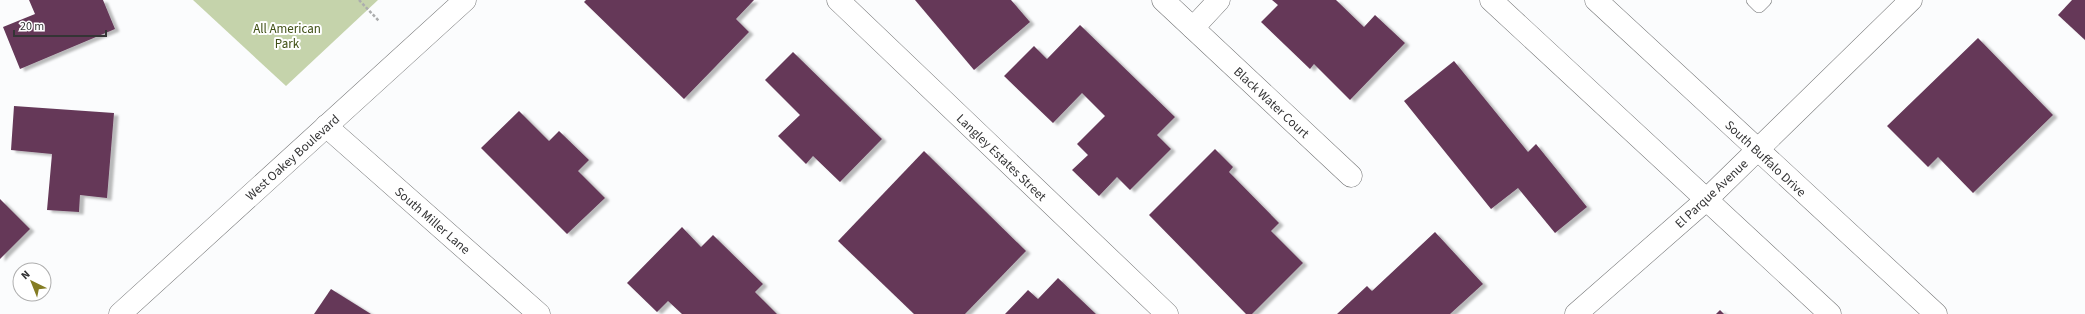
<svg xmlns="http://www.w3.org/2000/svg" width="2085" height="314" viewBox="0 0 2085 314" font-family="'Source Sans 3',sans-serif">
<defs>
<filter id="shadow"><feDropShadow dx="4.5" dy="2.5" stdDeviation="1" flood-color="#0004"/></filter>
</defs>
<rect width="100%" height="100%" fill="#fbfcfd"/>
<polygon fill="#c5d3ab" points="193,0 378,0 286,86"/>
<g fill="#653958" filter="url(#shadow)">
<polygon points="29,0 103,0 115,29 20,69 3,27 35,14"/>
<polygon points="586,0 754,0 736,19 749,32 684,99 584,2"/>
<polygon points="915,0 1011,0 1030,22 974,70"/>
<polygon points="1272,0 1336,0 1364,27 1375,15 1405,43 1350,100 1314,64 1310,69 1261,22 1278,5"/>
<polygon points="2072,0 2085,0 2085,40 2058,15"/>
<polygon points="1080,25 1175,117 1157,135 1171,149 1130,190 1117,177 1099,196 1072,170 1088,155 1077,144 1105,116 1082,93 1053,123 1004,76 1034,46 1047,59"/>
<polygon points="1978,38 2053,115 1973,193 1938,157 1928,167 1887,126"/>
<polygon points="793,52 882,139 840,182 813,156 806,164 778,136 800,115 765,80"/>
<polygon points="1454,61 1528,152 1536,144 1587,207 1555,233 1518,188 1491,209 1404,101"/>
<polygon points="14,106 114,113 107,198 80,195 79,212 47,210 52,154 11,150"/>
<polygon points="519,111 549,141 559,131 589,160 578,171 605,198 567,234 481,148"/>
<polygon points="1215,149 1233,167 1229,172 1279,223 1271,231 1303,263 1252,314 1246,314 1149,215"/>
<polygon points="924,151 1026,251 965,314 914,314 838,241"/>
<polygon points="0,199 30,229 0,259"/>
<polygon points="682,227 701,247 713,235 763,284 755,292 777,314 682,314 668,301 657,312 627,283"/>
<polygon points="1435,232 1483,284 1450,314 1337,314 1367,286 1372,291"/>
<polygon points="1058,278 1096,314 1005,314 1028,290 1038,299"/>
<polygon points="331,289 371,314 314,314"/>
<polygon points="1720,310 1724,314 1716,314"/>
</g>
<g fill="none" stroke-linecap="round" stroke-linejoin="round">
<g stroke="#727374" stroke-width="14">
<polyline id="lane" points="1753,0 1759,6 1765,0"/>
</g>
<g stroke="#727374" stroke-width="23">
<g id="street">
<polyline points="838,0 1167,314"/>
<polyline points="1163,0 1351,176"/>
<polyline points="1193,28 1219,0"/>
<polyline points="326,126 539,314"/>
<polyline points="1576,314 1706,200 1911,0"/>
</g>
</g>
<g stroke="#727374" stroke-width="23">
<g id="secondary">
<polyline points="1491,0 1830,314"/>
<polyline points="1596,0 1936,314"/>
<polyline points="120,314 465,0"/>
</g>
</g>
<polyline stroke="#acadae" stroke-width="2.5" stroke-dasharray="3 2" stroke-linecap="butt" points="359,0 379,21"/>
<use href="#lane" stroke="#fff" stroke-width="13"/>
<use href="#street" stroke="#fff" stroke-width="22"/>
<use href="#secondary" stroke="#fff" stroke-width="22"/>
</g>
<g text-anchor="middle" stroke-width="4" stroke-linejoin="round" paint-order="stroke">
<g font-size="13" fill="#405016" stroke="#fff">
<text x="287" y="33">All American<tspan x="287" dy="15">Park</tspan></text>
</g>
<g font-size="13" fill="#343435" stroke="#fff">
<text transform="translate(1272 102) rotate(43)" y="5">Black Water Court</text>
<text transform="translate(292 157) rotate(-42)" y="5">West Oakey Boulevard</text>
<text transform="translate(1002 157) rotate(44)" y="5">Langley Estates Street</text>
<text transform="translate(1766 158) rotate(43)" y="5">South Buffalo Drive</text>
<text transform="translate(1711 193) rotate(-43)" y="5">El Parque Avenue</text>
<text transform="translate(433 220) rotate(41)" y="5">South Miller Lane</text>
</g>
</g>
<g transform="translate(32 282) rotate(317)"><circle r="19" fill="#ffffff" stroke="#aeaeae"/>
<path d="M0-3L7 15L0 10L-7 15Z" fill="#847c23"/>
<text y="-6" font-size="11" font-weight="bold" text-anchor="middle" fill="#343435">N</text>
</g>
<path d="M14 30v6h92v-6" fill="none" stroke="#343435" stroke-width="2"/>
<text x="20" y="30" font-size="12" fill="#343435" stroke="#ffffff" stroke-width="3" paint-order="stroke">20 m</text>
</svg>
